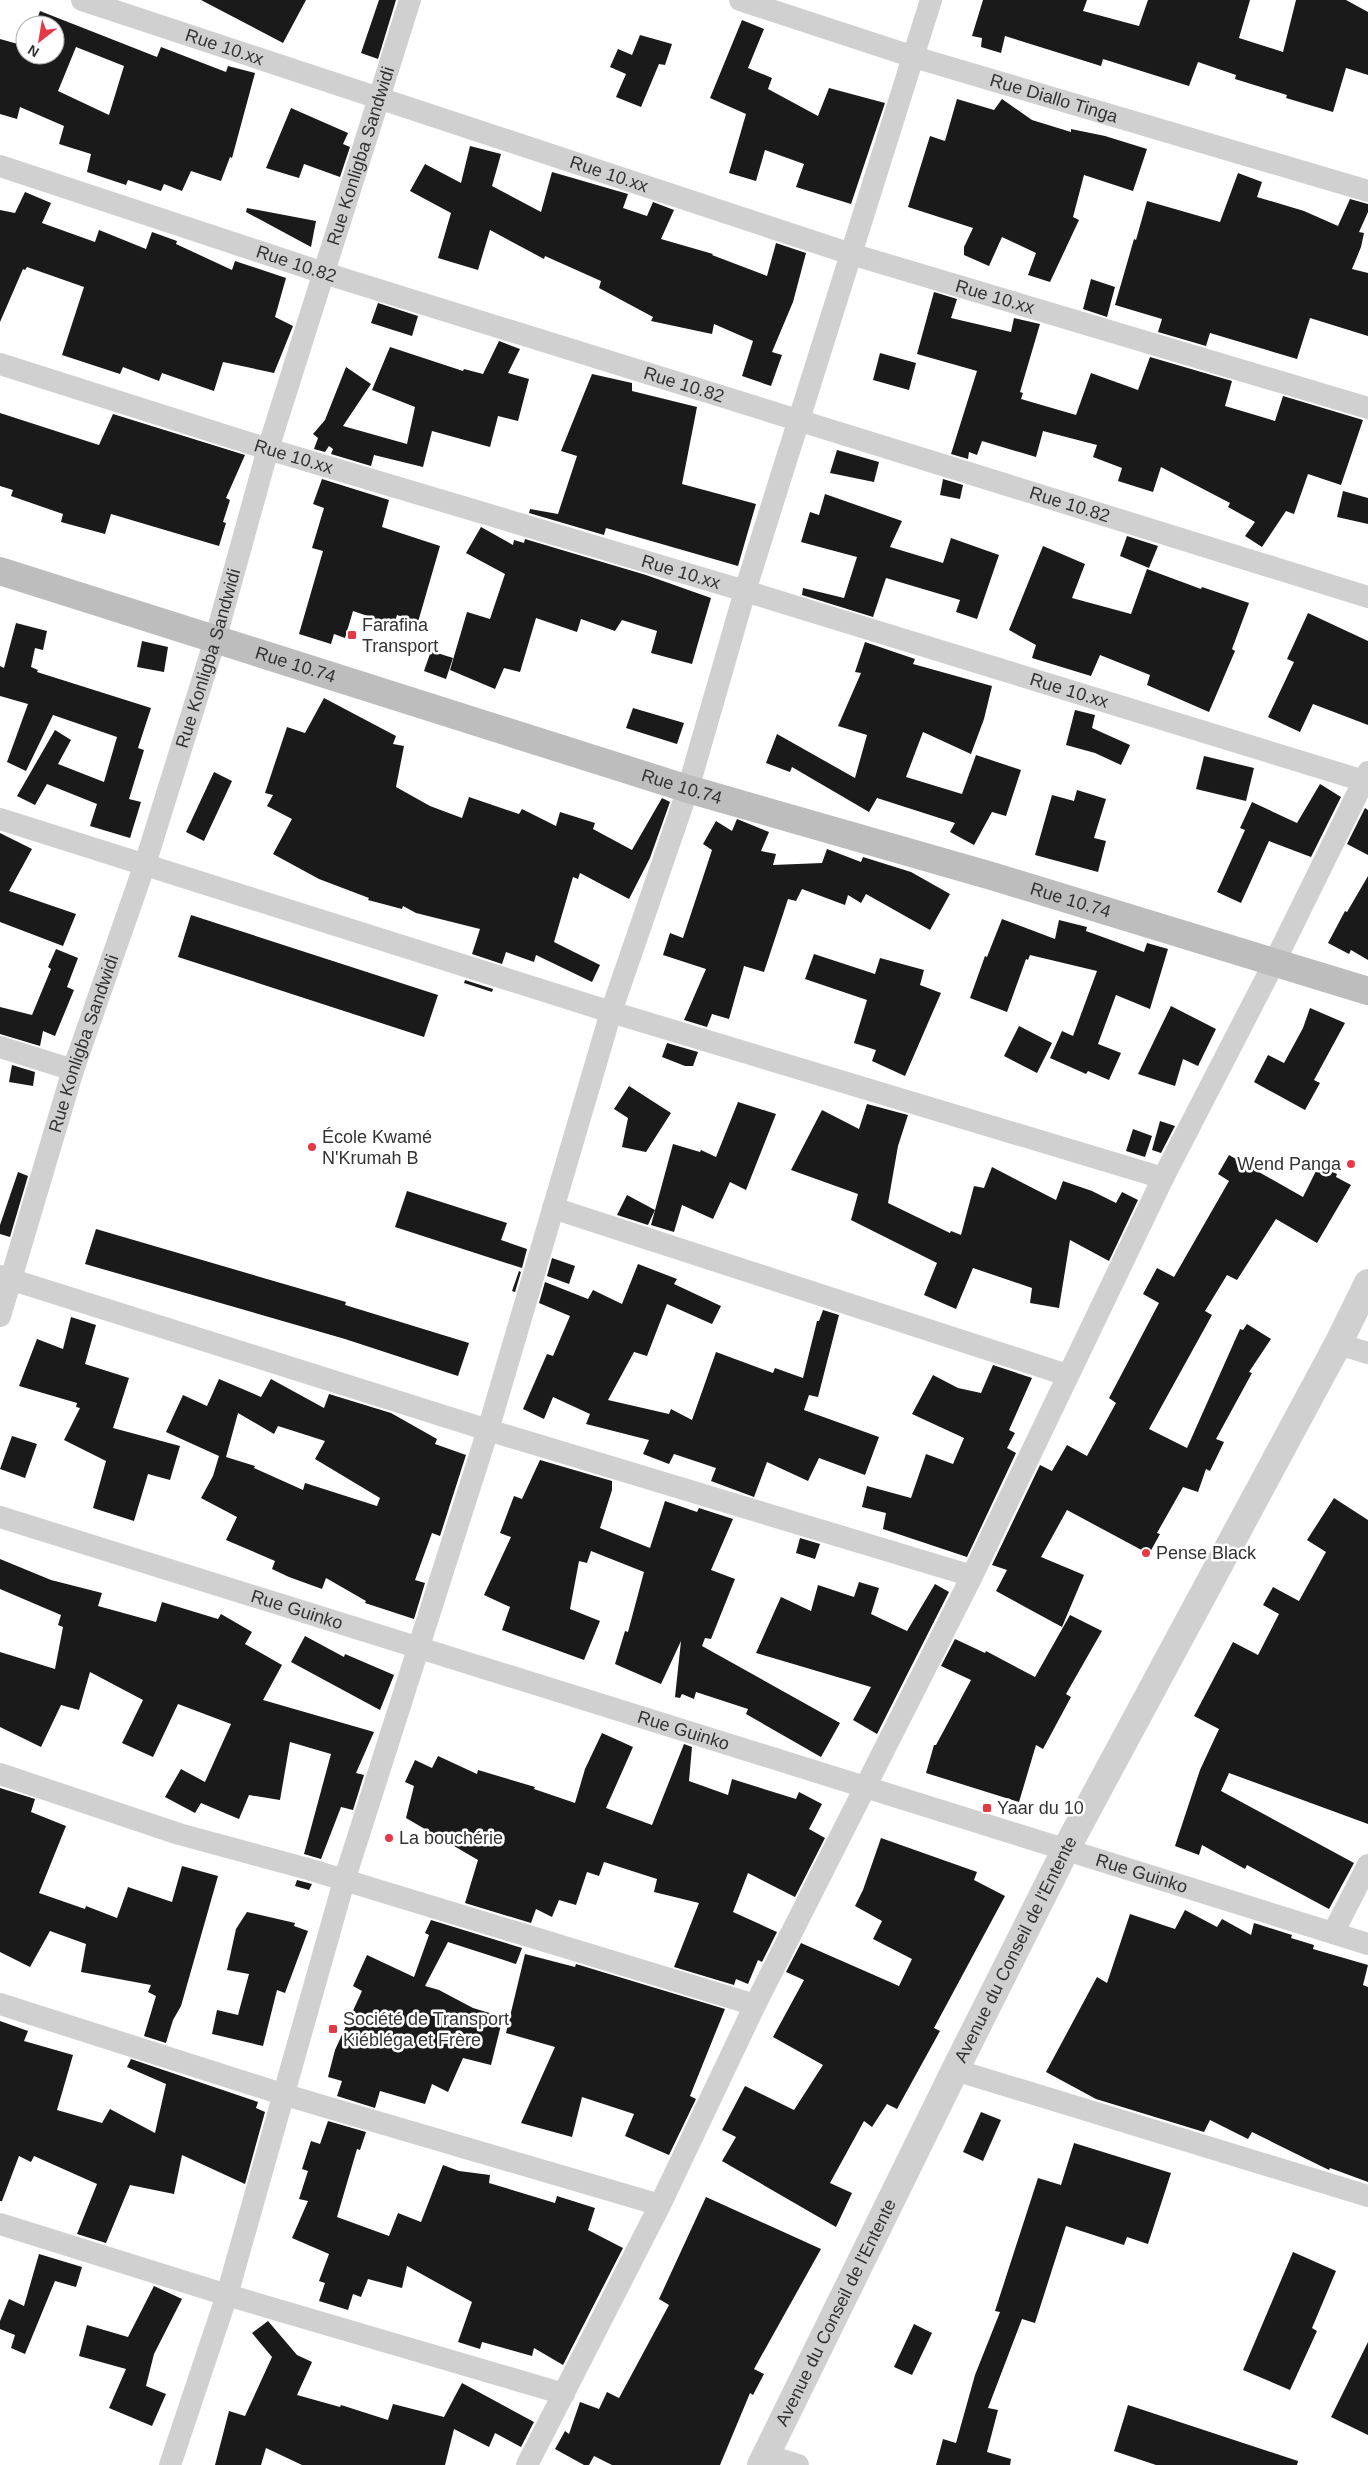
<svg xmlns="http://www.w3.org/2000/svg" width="1368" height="2465" viewBox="0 0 1368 2465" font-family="Arial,sans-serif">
<rect width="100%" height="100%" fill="#fff"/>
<g fill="#1a1a1a" fill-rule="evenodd">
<polygon points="201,0 306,0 283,43"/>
<polygon points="379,0 396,0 378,59 361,53"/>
<polygon points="983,0 1087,0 1083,11 1139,26 1148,0 1250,0 1239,38 1283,52 1296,0 1346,0 1368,12 1368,75 1346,68 1333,112 1286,98 1287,95 1235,79 1236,75 1198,62 1189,86 1103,59 1101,66 1005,36 1001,53 981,47 982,38 972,36"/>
<path d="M40,11L157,57L161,47L226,72L228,66L255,73L232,158L230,157L221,181L191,171L182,191L164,184L161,191L128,180L126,185L87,172L91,154L59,144L64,126L20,107L17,119L0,114V39L25,46V55H55V25H35ZM76,47L124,66L109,115L58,91Z"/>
<polygon points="742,20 764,29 748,68 772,78 768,89 818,116 829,88 885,103 851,204 796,187 804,164 765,150 756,181 729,173 746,114 710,98"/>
<polygon points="640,35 672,44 665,65 659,64 641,107 616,97 626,74 610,67 618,49 632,55"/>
<polygon points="957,99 994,110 1002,99 1032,120 1071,132 1071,129 1105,136 1147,149 1133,191 1084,175 1073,217 1079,220 1050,282 1028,275 1036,253 1002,237 989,266 964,255 964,247 973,228 908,207 930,136 945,141"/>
<polygon points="291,108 348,133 343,144 350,147 340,177 304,164 299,178 266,168"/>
<polygon points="470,146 501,154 492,186 541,212 552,172 628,194 623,208 647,216 653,202 674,210 661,239 713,254 712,255 767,276 776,243 806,253 793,302 772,352 782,355 771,386 742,376 753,341 714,324 712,334 651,321 653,317 599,288 601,281 545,256 544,259 490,230 478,270 438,258 451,213 410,191 425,164 461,183"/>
<polygon points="1238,173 1262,182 1257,197 1304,211 1338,226 1350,199 1368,204 1368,212 1359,232 1364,233 1361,247 1352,269 1368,273 1368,336 1310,318 1297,359 1210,333 1206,346 1158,332 1162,319 1115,305 1134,239 1136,240 1147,201 1220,222"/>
<polygon points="25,192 51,203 42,223 95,242 99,230 146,249 152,232 177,241 176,244 232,270 235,261 286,278 275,317 293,326 274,373 223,362 214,391 162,373 159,381 123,367 120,374 62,355 84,287 27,267 25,270 23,269 0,322 0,210 15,213"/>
<polygon points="247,208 316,221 311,247 246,212"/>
<polygon points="1091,279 1115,287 1107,317 1083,309"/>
<polygon points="934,292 957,299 951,318 1011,332 1014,318 1040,324 1020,392 1023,393 1021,399 1076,415 1091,373 1138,390 1150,357 1232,381 1225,406 1275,421 1283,396 1363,420 1341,485 1308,474 1294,514 1286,511 1262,547 1245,536 1255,522 1228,507 1230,503 1161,467 1153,492 1118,481 1122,468 1093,457 1097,445 1043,431 1036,457 982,441 977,455 969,452 968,459 951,454 977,371 917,354"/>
<polygon points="378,303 418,316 412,336 371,323"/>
<polygon points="499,341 520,349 508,373 529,379 518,421 498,416 490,447 432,431 423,467 374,455 371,466 331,454 333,449 329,446 325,452 314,449 318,438 313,434 325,420 346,367 371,384 343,426 407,444 415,407 372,390 390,347 463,371 464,369 483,374"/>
<polygon points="880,353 916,363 909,390 873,380"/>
<polygon points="592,374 632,383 632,391 697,407 682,484 756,504 738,566 606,528 604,535 529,513 530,509 558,514 577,456 561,451"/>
<polygon points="0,413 99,445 113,414 245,455 226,498 230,500 223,522 226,523 219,546 111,514 105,534 61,522 63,514 11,496 13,490 0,486"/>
<polygon points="837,450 879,462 874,482 830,473"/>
<polygon points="322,479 389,500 382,527 440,546 418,622 397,615 394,625 353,611 345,638 334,634 331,644 299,634 323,551 312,548 324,508 313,504"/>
<polygon points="943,479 963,485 960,499 940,495"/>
<polygon points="1343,491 1368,498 1368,524 1337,517"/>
<polygon points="825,494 902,521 890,547 943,563 951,538 999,555 977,619 956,612 960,600 886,578 873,617 802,595 803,588 844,598 857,557 801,542 810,512 819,515"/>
<polygon points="481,527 513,545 514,540 524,543 525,539 646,575 711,598 692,664 651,653 657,631 622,620 615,631 581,619 577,632 536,618 520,672 504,668 495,689 450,670 467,612 490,619 505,574 466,553"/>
<polygon points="1127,536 1158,546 1149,568 1120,556"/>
<polygon points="1043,546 1085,564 1072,598 1131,614 1147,569 1201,589 1202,587 1249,603 1232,649 1235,651 1209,712 1147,685 1150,675 1100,655 1091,676 1032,658 1036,645 1009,630"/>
<polygon points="1308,613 1368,641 1368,725 1313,704 1300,732 1268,717 1294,662 1287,659"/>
<polygon points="16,623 47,631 43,650 35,648 31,667 38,670 37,672 151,708 138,748 144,750 129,799 141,802 130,838 90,826 97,804 47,784 35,805 17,796 55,730 71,740 58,764 104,782 117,737 53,715 26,771 7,762 28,704 0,696 0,666 4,668"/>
<polygon points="142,641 168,647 164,672 137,667"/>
<polygon points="865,642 915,659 913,664 992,686 984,719 971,754 923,732 906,777 962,794 976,755 1021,770 1006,816 992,812 974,845 950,832 955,823 877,798 869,812 792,767 790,772 766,763 777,734 855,778 867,735 838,726 861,673 855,672"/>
<polygon points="431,651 453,658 446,679 424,671"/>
<polygon points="324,698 396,736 393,744 404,746 396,787 430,806 462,818 469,797 519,814 522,809 556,826 560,812 595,823 593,829 632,850 662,798 670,802 650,858 629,899 580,873 578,879 573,877 554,942 600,965 592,982 536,955 534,962 506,952 502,964 472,954 480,929 416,913 403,906 402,909 368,900 369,898 319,879 273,854 292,819 267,806 273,795 265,793 287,727 305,733"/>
<polygon points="633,708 684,723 677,744 626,728"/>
<polygon points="1075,710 1095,715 1092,728 1130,745 1121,765 1095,753 1066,745"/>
<polygon points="1204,756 1254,768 1246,801 1196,789"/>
<polygon points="214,772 232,781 204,841 186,832"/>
<polygon points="1320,784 1341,797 1311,857 1269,841 1241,903 1217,892 1245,830 1240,828 1252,802 1297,823"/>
<polygon points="1077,790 1106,799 1094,838 1106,841 1098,872 1035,855 1052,795 1074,801"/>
<polygon points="1365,808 1368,810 1368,855 1347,844"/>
<polygon points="737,819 769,832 761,851 776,854 773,865 822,863 827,849 861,862 863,857 911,872 950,894 930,930 866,894 861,903 848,895 845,905 802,889 796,901 788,899 764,972 744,966 729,1019 712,1014 707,1027 684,1020 706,969 663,955 670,933 683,938 712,850 703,844 716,821 732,831"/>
<polygon points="0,833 32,849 9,891 76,914 63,946 0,922"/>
<polygon points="1368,876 1368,960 1351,950 1349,954 1328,943 1345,911 1347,912"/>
<polygon points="191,915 438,995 424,1037 178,957"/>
<polygon points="1002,919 1055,939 1059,920 1087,927 1086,931 1144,952 1147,943 1168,949 1150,1009 1116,995 1098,1044 1121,1053 1109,1080 1088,1071 1086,1074 1050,1058 1062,1031 1073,1036 1097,971 1030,955 1028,960 1026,959 1007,1012 970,998 985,956 987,957"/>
<polygon points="56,949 78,958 67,987 74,990 55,1036 43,1031 40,1046 0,1034 0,1007 32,1015 51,969 48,967"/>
<polygon points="814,954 875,974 880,958 924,970 920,985 941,993 905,1076 872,1061 876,1050 854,1043 867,1000 805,979"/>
<polygon points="465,980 493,989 492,992 464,983"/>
<polygon points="1171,1006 1216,1029 1198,1066 1183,1059 1175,1086 1138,1074"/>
<polygon points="1310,1008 1345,1023 1314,1080 1320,1083 1305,1110 1254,1082 1268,1055 1284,1063 1303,1028"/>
<polygon points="1019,1026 1052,1043 1037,1073 1004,1056"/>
<polygon points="667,1043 698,1052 693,1066 685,1066 662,1057"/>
<polygon points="12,1065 35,1072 33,1086 9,1082"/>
<polygon points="629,1086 671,1113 646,1152 622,1147 628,1118 614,1109"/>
<polygon points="738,1102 776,1114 746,1190 730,1182 713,1219 682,1205 674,1232 651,1225 673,1144 700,1152 701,1150 716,1157"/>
<polygon points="867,1104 908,1115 898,1146 888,1203 950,1233 951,1231 961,1235 974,1186 984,1188 992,1167 1056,1200 1063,1181 1092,1191 1116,1203 1122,1192 1138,1200 1109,1261 1070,1240 1059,1308 1030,1303 1032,1288 973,1268 956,1309 924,1295 937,1263 851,1220 858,1194 791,1170 822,1110 859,1129"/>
<polygon points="1160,1121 1175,1126 1161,1153 1152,1150"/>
<polygon points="1133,1129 1152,1136 1145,1157 1126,1151"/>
<polygon points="1229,1155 1303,1197 1319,1165 1337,1174 1336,1177 1351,1185 1317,1243 1276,1219 1237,1280 1227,1275 1205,1311 1212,1315 1149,1429 1187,1448 1240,1329 1243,1330 1247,1324 1271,1339 1249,1372 1252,1373 1216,1439 1224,1442 1210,1471 1206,1469 1198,1492 1183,1487 1157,1533 1160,1534 1149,1554 1067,1510 1041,1557 1084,1575 1062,1627 996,1591 1007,1570 992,1565 1040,1465 1052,1471 1067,1445 1087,1456 1116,1403 1109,1398 1159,1303 1143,1294 1157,1268 1174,1277 1229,1181 1218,1174"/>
<polygon points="18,1172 28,1176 10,1237 0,1234 0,1225"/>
<polygon points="407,1191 507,1223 501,1240 527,1249 522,1268 395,1227"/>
<polygon points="627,1195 655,1210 648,1225 617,1215"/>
<polygon points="96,1229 346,1302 345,1305 469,1343 458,1376 345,1339 85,1264"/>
<polygon points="552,1258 575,1266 569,1284 547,1276"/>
<polygon points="638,1264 677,1279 674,1284 721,1306 712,1324 667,1304 647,1356 634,1352 608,1400 669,1414 671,1409 692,1420 716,1352 773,1373 775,1368 803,1378 817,1321 819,1321 823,1310 839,1315 818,1397 809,1395 804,1410 879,1437 865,1475 819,1458 808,1481 767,1462 754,1497 711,1481 716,1468 674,1454 669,1464 643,1454 649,1440 586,1424 590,1414 553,1397 544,1419 523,1409 547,1354 553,1356 570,1316 539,1303 545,1282 588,1299 593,1290 622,1304"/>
<polygon points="519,1271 521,1272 515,1292 512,1291"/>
<polygon points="71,1317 96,1325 85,1364 129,1378 113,1428 180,1446 170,1480 148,1474 134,1521 93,1508 106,1461 64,1440 80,1408 76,1407 77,1403 19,1386 37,1339 63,1349"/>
<polygon points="993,1365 1032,1378 1009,1430 1015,1433 1007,1448 1016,1453 967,1557 883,1529 886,1513 862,1507 867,1486 911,1498 926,1454 953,1464 964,1438 912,1414 933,1375 958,1388 981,1393"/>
<path d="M219,1379L261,1397L271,1379L324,1408L329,1394L391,1413L437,1439L435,1444L466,1455L440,1536L432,1533L415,1580L425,1583L414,1619L365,1603L366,1601L326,1578L322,1589L289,1577L272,1569L275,1561L226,1540L237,1517L201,1498L213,1476L219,1456L166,1432L183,1395L207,1406ZM238,1413L274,1434L278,1426L325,1441L315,1459L380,1498L377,1506L305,1483L303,1490L254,1468L255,1466L226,1457Z"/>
<polygon points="12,1436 37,1444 25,1478 0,1469"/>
<polygon points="540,1460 612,1481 612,1490 600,1528 650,1548 665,1501 697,1512 699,1508 733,1519 711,1570 735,1579 711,1639 705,1638 702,1646 840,1723 821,1757 746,1714 748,1709 696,1692 694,1699 682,1694 680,1698 675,1697 681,1641 661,1684 615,1664 625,1631 628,1632 644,1572 591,1551 587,1563 579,1561 570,1609 600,1621 584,1660 502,1630 510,1607 484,1595 511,1537 500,1533 514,1496 522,1499"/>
<polygon points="1334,1498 1368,1520 1368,1824 1229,1773 1221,1791 1354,1863 1329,1909 1247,1865 1245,1869 1202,1845 1199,1855 1175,1846 1200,1770 1219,1729 1194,1716 1233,1642 1258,1655 1279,1614 1263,1605 1273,1587 1299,1601 1326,1552 1307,1540"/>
<polygon points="800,1538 820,1544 815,1559 796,1553"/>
<polygon points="0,1559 51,1580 102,1593 98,1606 156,1622 162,1602 218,1619 221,1614 252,1632 245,1644 282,1665 263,1700 374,1732 356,1773 364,1775 353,1810 341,1807 321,1859 304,1854 331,1754 290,1742 280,1800 249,1795 239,1819 201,1803 195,1813 165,1797 181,1769 205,1782 231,1724 178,1704 153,1757 122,1743 143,1700 90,1672 79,1710 61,1705 41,1747 0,1727 0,1652 55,1669 63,1627 58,1625 61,1615 0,1589"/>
<polygon points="859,1582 879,1588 871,1614 907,1631 935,1584 949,1592 877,1734 853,1720 871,1687 756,1653 781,1597 811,1611 818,1585 854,1597"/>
<polygon points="1070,1615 1102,1631 1066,1694 1071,1697 1043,1749 1036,1745 1019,1802 926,1773 934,1745 936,1745 971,1680 941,1666 955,1639 985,1653 986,1651 1035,1677"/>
<polygon points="305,1636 344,1657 345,1654 394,1675 380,1710 291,1662"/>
<polygon points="602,1733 633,1747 606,1808 652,1825 684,1744 692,1747 689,1781 728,1795 732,1779 796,1799 799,1792 822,1804 809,1829 825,1838 795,1897 748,1873 733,1912 777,1932 762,1962 758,1960 748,1984 736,1979 734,1985 674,1967 699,1903 654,1892 657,1879 604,1862 599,1876 587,1872 576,1905 559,1900 552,1917 536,1909 531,1923 465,1903 478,1860 406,1818 414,1786 405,1782 415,1760 432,1768 438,1756 477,1774 478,1770 535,1787 534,1789 575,1803 585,1769"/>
<polygon points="0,1788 35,1799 31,1812 66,1826 39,1893 85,1909 86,1906 117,1918 128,1887 172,1902 182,1866 218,1876 181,2006 173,2020 166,2043 144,2036 156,1996 148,1992 151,1985 81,1972 86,1944 50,1931 30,1967 0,1952"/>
<polygon points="881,1838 977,1872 974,1880 1005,1896 934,2028 940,2031 897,2109 887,2104 872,2127 864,2121 830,2183 852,2193 836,2227 722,2161 736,2137 722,2130 745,2086 794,2110 823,2065 773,2037 804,1980 786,1972 801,1943 899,1986 912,1959 873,1939 882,1921 855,1906 863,1890"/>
<polygon points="297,1880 312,1884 309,1890 295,1886"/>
<polygon points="1185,1910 1217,1927 1222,1919 1251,1935 1254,1923 1292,1935 1291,1938 1314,1945 1313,1949 1368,1965 1363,1985 1368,1987 1368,2182 1330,2168 1329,2170 1252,2132 1248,2139 1210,2120 1204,2132 1096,2099 1046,2072 1097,1977 1107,1983 1130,1914 1175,1929"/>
<polygon points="247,1912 295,1923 294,1926 308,1931 285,1993 277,1990 263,2046 212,2034 217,2010 238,2015 249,1974 227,1970 236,1929"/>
<polygon points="431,1920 522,1948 516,1964 448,1942 425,1986 439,1990 473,2008 503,2017 491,2065 463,2058 448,2092 432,2084 425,2104 380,2091 375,2108 337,2096 342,2081 328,2077 335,2050 362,1991 353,1986 367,1955 414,1977 429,1935 425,1933"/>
<polygon points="525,1954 575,1967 576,1964 725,2009 690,2096 696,2099 669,2155 625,2136 634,2114 582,2097 572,2137 521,2123 555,2047 506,2033"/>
<polygon points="0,2021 28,2031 24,2041 73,2055 57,2110 102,2123 110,2109 155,2133 166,2084 127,2067 131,2059 258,2102 256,2108 265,2112 245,2184 182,2155 174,2194 130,2185 106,2243 77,2234 97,2184 34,2156 31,2162 19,2156 2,2201 0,2201"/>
<polygon points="981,2112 1001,2120 983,2161 963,2152"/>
<polygon points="328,2121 366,2132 360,2150 357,2149 337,2217 389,2236 398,2213 421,2222 443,2165 459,2171 490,2175 489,2183 555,2203 557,2196 595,2208 588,2230 623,2248 563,2365 534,2348 532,2356 482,2342 480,2349 458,2342 472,2302 407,2266 402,2288 368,2279 361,2297 353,2294 348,2310 319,2301 325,2283 319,2281 329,2254 292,2238 308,2201 299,2199 308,2171 302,2169 311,2141 320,2144"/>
<polygon points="1074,2143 1171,2173 1148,2244 1127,2237 1124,2245 1066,2226 1035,2323 1022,2319 988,2408 998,2410 987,2452 1011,2459 1010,2465 936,2465 943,2439 956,2443 975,2375 1000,2312 995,2311 1038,2178 1061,2185"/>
<polygon points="706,2197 821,2249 754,2369 764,2374 753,2395 750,2393 720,2465 612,2465 594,2456 589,2465 584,2465 555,2449 565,2431 569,2434 580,2402 599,2409 607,2392 619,2398 669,2305 659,2299"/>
<polygon points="1293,2252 1336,2271 1312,2328 1317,2331 1290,2390 1243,2370"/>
<polygon points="39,2254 82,2267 76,2287 55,2281 25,2354 11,2348 15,2335 0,2329 0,2321 9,2299 24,2306"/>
<polygon points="154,2286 182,2299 154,2354 146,2386 166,2394 152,2426 109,2408 126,2369 79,2356 87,2325 128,2337"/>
<polygon points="268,2321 297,2355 312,2362 297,2395 340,2407 341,2405 388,2420 393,2404 444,2417 462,2383 534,2422 521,2447 495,2433 489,2447 454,2429 445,2465 302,2465 266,2448 261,2465 215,2465 229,2411 245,2416 272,2357 252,2333"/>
<polygon points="914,2324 932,2333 912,2375 894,2367"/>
<polygon points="1368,2342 1368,2435 1331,2417"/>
<polygon points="1128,2405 1298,2461 1297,2465 1156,2465 1114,2451"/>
</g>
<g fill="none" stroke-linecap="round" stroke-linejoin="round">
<g stroke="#d0d0d0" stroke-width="22">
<path id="s1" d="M82,0L851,254L1368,408"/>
<path id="s2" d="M740,0L914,57L1368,191"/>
<path id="s3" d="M0,166L324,273L1368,597"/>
<path id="s4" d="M0,364L268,449L745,591L1364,781"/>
<polyline points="0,819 611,1012 1163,1178"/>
<polyline points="0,1047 73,1070"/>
<polyline points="553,1208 1067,1375"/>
<polyline points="0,1276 488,1430 972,1576"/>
<path id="s5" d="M0,1316L73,1070L145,864L215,640L268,449L410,0"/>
<polyline points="1338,1344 1368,1353"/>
<path id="s6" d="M0,1517L1368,1944"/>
<polyline points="0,1774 179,1834 308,1869 755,2005"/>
<polyline points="1333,1933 1368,1865"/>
<polyline points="0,2004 282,2094 660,2205"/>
<polyline points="955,2070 1368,2196"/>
<polyline points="0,2224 227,2295 564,2394"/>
<polyline points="766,2455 798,2465"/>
<polyline points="170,2465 227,2295 344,1881 488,1430 611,1012 688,789 745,591 931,0"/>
<polyline points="527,2465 660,2205 755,2005 972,1576 1163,1178 1275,961 1368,772"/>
</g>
<path stroke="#d0d0d0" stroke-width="28" id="s7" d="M761,2465L955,2070L1066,1849L1338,1344L1368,1283"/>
<path stroke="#bdbdbd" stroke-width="28" id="s8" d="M0,571L688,789L995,877L1368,991"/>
</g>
<g fill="#e63946" stroke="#fff" stroke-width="2">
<rect x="347" y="630" width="10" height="10" rx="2.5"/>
<circle cx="312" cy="1147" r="5"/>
<circle cx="1351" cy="1164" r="5"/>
<circle cx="1146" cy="1553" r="5"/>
<rect x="982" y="1803" width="10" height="10" rx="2.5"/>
<circle cx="389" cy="1838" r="5"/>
<rect x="328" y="2024" width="10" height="10" rx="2.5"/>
</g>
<g text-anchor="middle" stroke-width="5" stroke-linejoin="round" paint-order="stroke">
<g font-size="18" fill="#333" stroke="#fff">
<text dy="6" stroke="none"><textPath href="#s1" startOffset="150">Rue 10.xx</textPath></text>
<text dy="6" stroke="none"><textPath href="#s2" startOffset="329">Rue Diallo Tinga</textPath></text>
<text dy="6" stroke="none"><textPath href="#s5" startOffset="1215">Rue Konligba Sandwidi</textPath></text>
<text dy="6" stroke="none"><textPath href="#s1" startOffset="555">Rue 10.xx</textPath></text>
<text dy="6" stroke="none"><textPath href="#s3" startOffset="312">Rue 10.82</textPath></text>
<text dy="6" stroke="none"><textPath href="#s1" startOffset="960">Rue 10.xx</textPath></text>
<text dy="6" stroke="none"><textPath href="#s3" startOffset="718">Rue 10.82</textPath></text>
<text dy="6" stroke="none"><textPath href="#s4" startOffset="308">Rue 10.xx</textPath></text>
<text dy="6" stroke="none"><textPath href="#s3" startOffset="1122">Rue 10.82</textPath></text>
<text dy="6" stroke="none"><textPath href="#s4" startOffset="712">Rue 10.xx</textPath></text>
<text dy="6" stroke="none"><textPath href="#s5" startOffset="690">Rue Konligba Sandwidi</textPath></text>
<text dy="6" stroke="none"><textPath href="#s8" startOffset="310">Rue 10.74</textPath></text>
<text dy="6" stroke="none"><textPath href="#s4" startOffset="1118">Rue 10.xx</textPath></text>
<text dy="6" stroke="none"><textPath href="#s8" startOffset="715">Rue 10.74</textPath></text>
<text dy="6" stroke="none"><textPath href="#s8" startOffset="1120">Rue 10.74</textPath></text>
<text dy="6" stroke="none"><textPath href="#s5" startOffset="285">Rue Konligba Sandwidi</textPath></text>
<text dy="6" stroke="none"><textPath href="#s6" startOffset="311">Rue Guinko</textPath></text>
<text dy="6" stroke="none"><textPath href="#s6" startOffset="716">Rue Guinko</textPath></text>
<text dy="6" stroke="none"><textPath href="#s6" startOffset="1196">Rue Guinko</textPath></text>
<text dy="6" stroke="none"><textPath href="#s7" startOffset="575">Avenue du Conseil de l'Entente</textPath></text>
<text dy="6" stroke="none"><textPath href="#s7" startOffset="170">Avenue du Conseil de l'Entente</textPath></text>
</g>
<g font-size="18" fill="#333" stroke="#fff" text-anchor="start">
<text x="362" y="631">Farafina<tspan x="362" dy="21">Transport</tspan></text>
<text x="322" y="1143">École Kwamé<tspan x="322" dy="21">N'Krumah B</tspan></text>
<text x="1341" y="1170" text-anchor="end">Wend Panga</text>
<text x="1156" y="1559">Pense Black</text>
<text x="997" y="1814">Yaar du 10</text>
<text x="399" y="1844">La bouchérie</text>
<text x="343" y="2025">Société de Transport<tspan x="343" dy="21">Kiébléga et Frère</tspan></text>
</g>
</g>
<g transform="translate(40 40) rotate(211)"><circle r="24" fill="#ffffff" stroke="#adadad"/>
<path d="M0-4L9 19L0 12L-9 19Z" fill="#e63946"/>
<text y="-8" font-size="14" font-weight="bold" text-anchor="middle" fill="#333333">N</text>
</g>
</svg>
